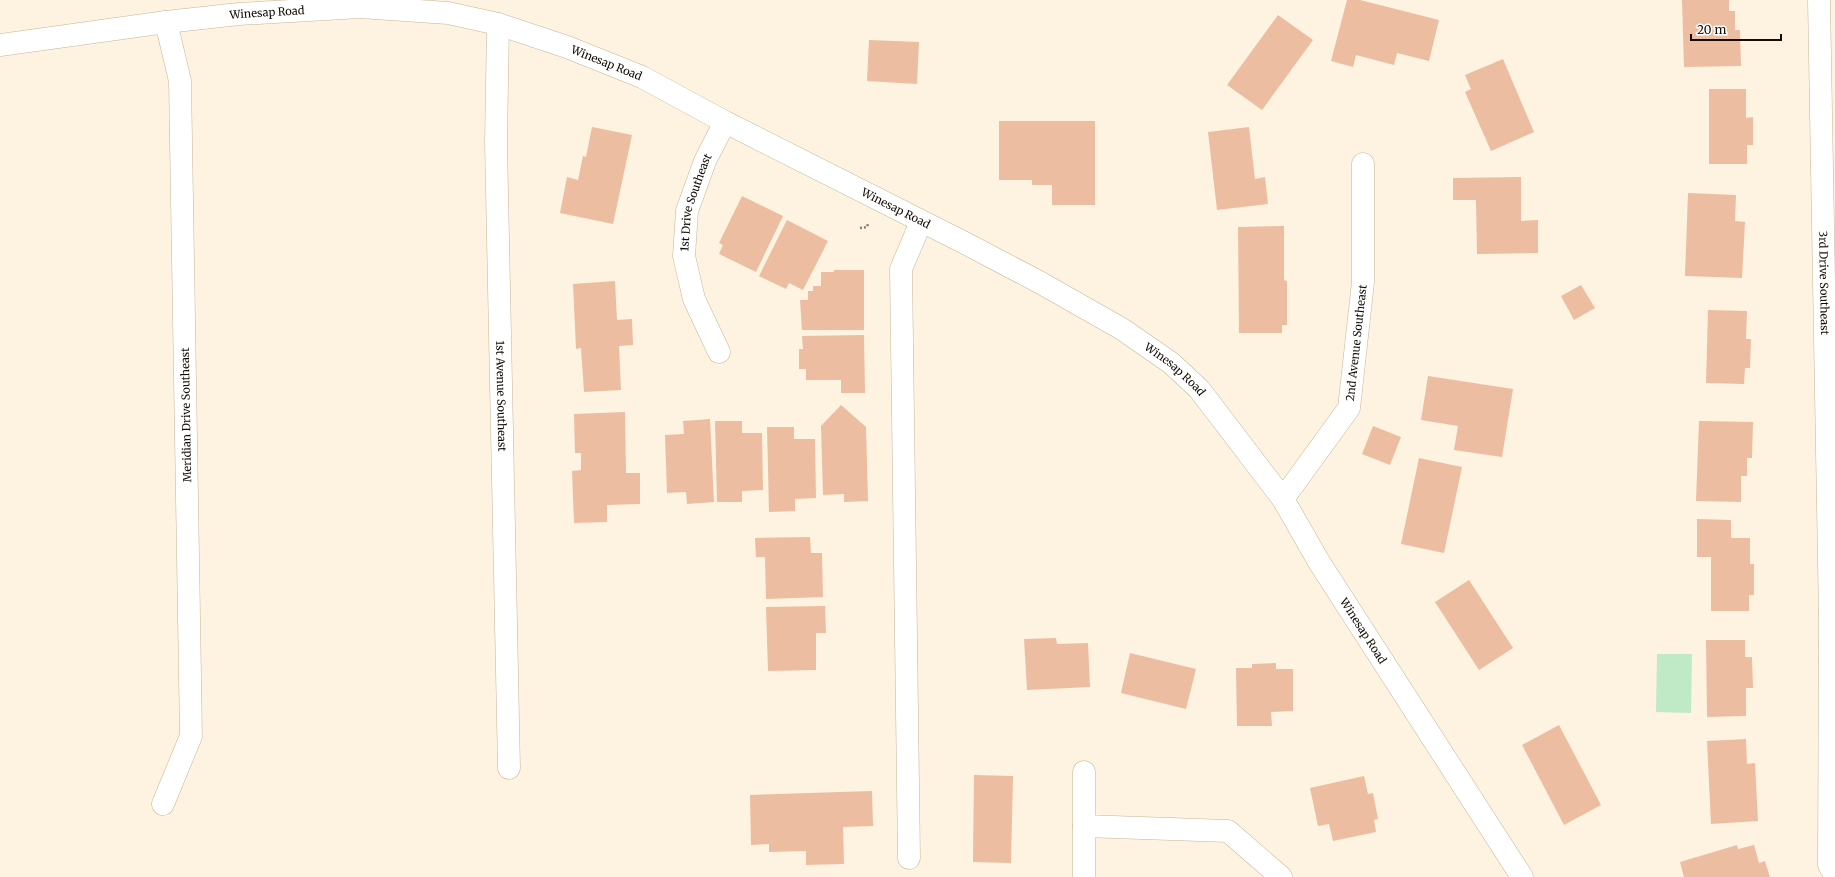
<svg xmlns="http://www.w3.org/2000/svg" width="1835" height="877" viewBox="0 0 1835 877" font-family="Merriweather,serif">
<rect width="100%" height="100%" fill="#fdf3e0"/>
<polygon fill="#c0eac5" points="1657,654 1692,654 1691,713 1656,712"/>
<g fill="#ecbda1">
<polygon points="1347,0 1360,0 1439,20 1429,61 1397,53 1394,65 1356,55 1353,67 1331,61"/>
<polygon points="1682,0 1729,0 1729,11 1735,11 1735,30 1740,30 1741,66 1684,67"/>
<polygon points="1278,15 1313,40 1262,110 1227,85"/>
<polygon points="869,40 919,42 917,84 867,81"/>
<polygon points="1503,59 1534,132 1491,151 1465,92 1471,89 1465,75"/>
<polygon points="1709,89 1746,89 1746,118 1753,117 1753,145 1747,145 1747,164 1709,164"/>
<polygon points="999,121 1095,121 1095,205 1052,205 1052,185 1032,185 1032,180 999,180"/>
<polygon points="592,127 632,135 613,224 560,213 567,177 578,180 583,156 586,157"/>
<polygon points="1249,127 1255,179 1265,177 1268,204 1217,210 1208,132"/>
<polygon points="1521,177 1521,221 1538,220 1538,253 1477,254 1476,200 1453,200 1453,178"/>
<polygon points="1688,193 1736,195 1735,221 1745,222 1742,278 1685,276"/>
<polygon points="742,196 783,216 756,272 719,254 723,245 719,243"/>
<polygon points="787,220 828,241 803,290 789,283 786,289 759,276"/>
<polygon points="1284,226 1284,280 1287,281 1287,325 1282,325 1282,333 1239,333 1238,227"/>
<polygon points="834,270 864,270 864,330 802,330 800,300 808,300 808,291 813,291 813,286 821,286 821,272 834,272"/>
<polygon points="615,281 617,320 632,319 633,345 619,346 621,390 584,392 581,348 576,349 573,284"/>
<polygon points="1581,285 1595,308 1574,320 1561,296"/>
<polygon points="1708,310 1747,311 1746,339 1751,339 1750,368 1745,368 1744,384 1706,383"/>
<polygon points="864,335 865,393 841,393 841,380 806,380 806,369 799,369 799,349 803,349 802,336"/>
<polygon points="1428,376 1513,389 1502,457 1454,450 1458,426 1421,420"/>
<polygon points="841,405 866,427 868,501 844,502 844,494 823,495 821,426"/>
<polygon points="625,412 626,473 640,473 640,504 607,505 607,522 574,523 572,471 581,470 581,453 575,453 574,414"/>
<polygon points="710,419 714,502 687,504 686,492 667,493 665,435 684,434 683,421"/>
<polygon points="715,421 742,421 742,433 762,433 763,490 742,491 742,502 717,502"/>
<polygon points="1699,421 1753,422 1752,458 1747,458 1747,476 1741,476 1741,502 1696,501"/>
<polygon points="1373,426 1401,437 1390,465 1362,454"/>
<polygon points="767,427 794,427 794,439 815,439 816,498 795,499 795,511 769,512"/>
<polygon points="1419,458 1462,467 1444,553 1401,544"/>
<polygon points="1697,519 1731,520 1731,538 1750,538 1750,564 1754,564 1754,595 1749,595 1749,611 1711,611 1711,557 1697,557"/>
<polygon points="810,537 811,553 822,553 823,597 766,599 765,557 756,557 755,538"/>
<polygon points="1469,580 1513,648 1479,670 1435,602"/>
<polygon points="825,606 826,633 816,633 816,670 768,671 766,607"/>
<polygon points="1056,638 1057,644 1088,643 1090,687 1027,690 1024,639"/>
<polygon points="1706,640 1745,640 1745,657 1752,657 1753,688 1746,688 1746,716 1707,717"/>
<polygon points="1130,653 1196,669 1186,709 1121,693"/>
<polygon points="1276,663 1276,669 1293,669 1293,711 1271,712 1272,726 1237,726 1236,668 1252,668 1252,664"/>
<polygon points="1559,725 1601,805 1564,825 1522,745"/>
<polygon points="1746,739 1747,764 1755,763 1758,821 1711,824 1707,741"/>
<polygon points="974,775 1013,776 1011,863 973,862"/>
<polygon points="1364,776 1368,794 1373,793 1378,819 1374,820 1376,832 1333,841 1329,824 1318,826 1310,788"/>
<polygon points="872,791 873,826 843,827 844,864 806,865 806,851 769,852 769,844 751,845 750,795"/>
<polygon points="1737,845 1738,849 1754,845 1759,863 1765,861 1770,877 1684,877 1680,862"/>
</g>
<g fill="none" stroke-linecap="round" stroke-linejoin="round">
<g stroke="#c5b697" stroke-width="23">
<g id="minor">
<path id="s1" d="M1819,0L1830,619L1829,865L1835,875"/>
<path id="s2" d="M498,24L496,143L509,768"/>
<path id="s3" d="M0,45L166,22L239,14L360,7L448,13L498,24L567,47L642,77L725,122L963,242L1041,283L1122,329L1171,363L1199,389L1283,499L1319,562L1522,877"/>
<path id="s4" d="M719,352L694,299L684,256L687,211L705,161L725,122"/>
<path id="s5" d="M1283,499L1349,408L1363,282V164"/>
<polyline points="1084,772 1084,877"/>
<polyline points="163,804 191,736 180,81 166,22"/>
<polyline points="1084,826 1228,831 1281,877"/>
<polyline points="909,858 901,269 921,222"/>
</g>
</g>
<polyline stroke="#898173" stroke-width="2.5" stroke-dasharray="2 2" stroke-linecap="butt" points="860,228 867,227 868,224"/>
<use href="#minor" stroke="#fff" stroke-width="22"/>
</g>
<g text-anchor="middle" stroke-width="3" stroke-linejoin="round" paint-order="stroke">
<g font-size="11" fill="#120c03" stroke="#fff">
<text dy="4" stroke="none"><textPath href="#s3" startOffset="269">Winesap Road</textPath></text>
<text dy="4" stroke="none"><textPath href="#s3" startOffset="617">Winesap Road</textPath></text>
<text dy="4" stroke="none"><textPath href="#s4" startOffset="158">1st Drive Southeast</textPath></text>
<text dy="4" stroke="none"><textPath href="#s3" startOffset="941">Winesap Road</textPath></text>
<text dy="4" stroke="none"><textPath href="#s1" startOffset="283">3rd Drive Southeast</textPath></text>
<text dy="4" stroke="none"><textPath href="#s5" startOffset="178">2nd Avenue Southeast</textPath></text>
<text dy="4" stroke="none"><textPath href="#s3" startOffset="1264">Winesap Road</textPath></text>
<text dy="4" stroke="none"><textPath href="#s2" startOffset="372">1st Avenue Southeast</textPath></text>
<text transform="translate(186 415) rotate(-91)" y="4">Meridian Drive Southeast</text>
<text dy="4" stroke="none"><textPath href="#s3" startOffset="1588">Winesap Road</textPath></text>
</g>
</g>
<path d="M1691 34v6h90v-6" fill="none" stroke="#120c03" stroke-width="2"/>
<text x="1697" y="34" font-size="12" fill="#120c03" stroke="#ffffff" stroke-width="3" paint-order="stroke">20 m</text>
</svg>
